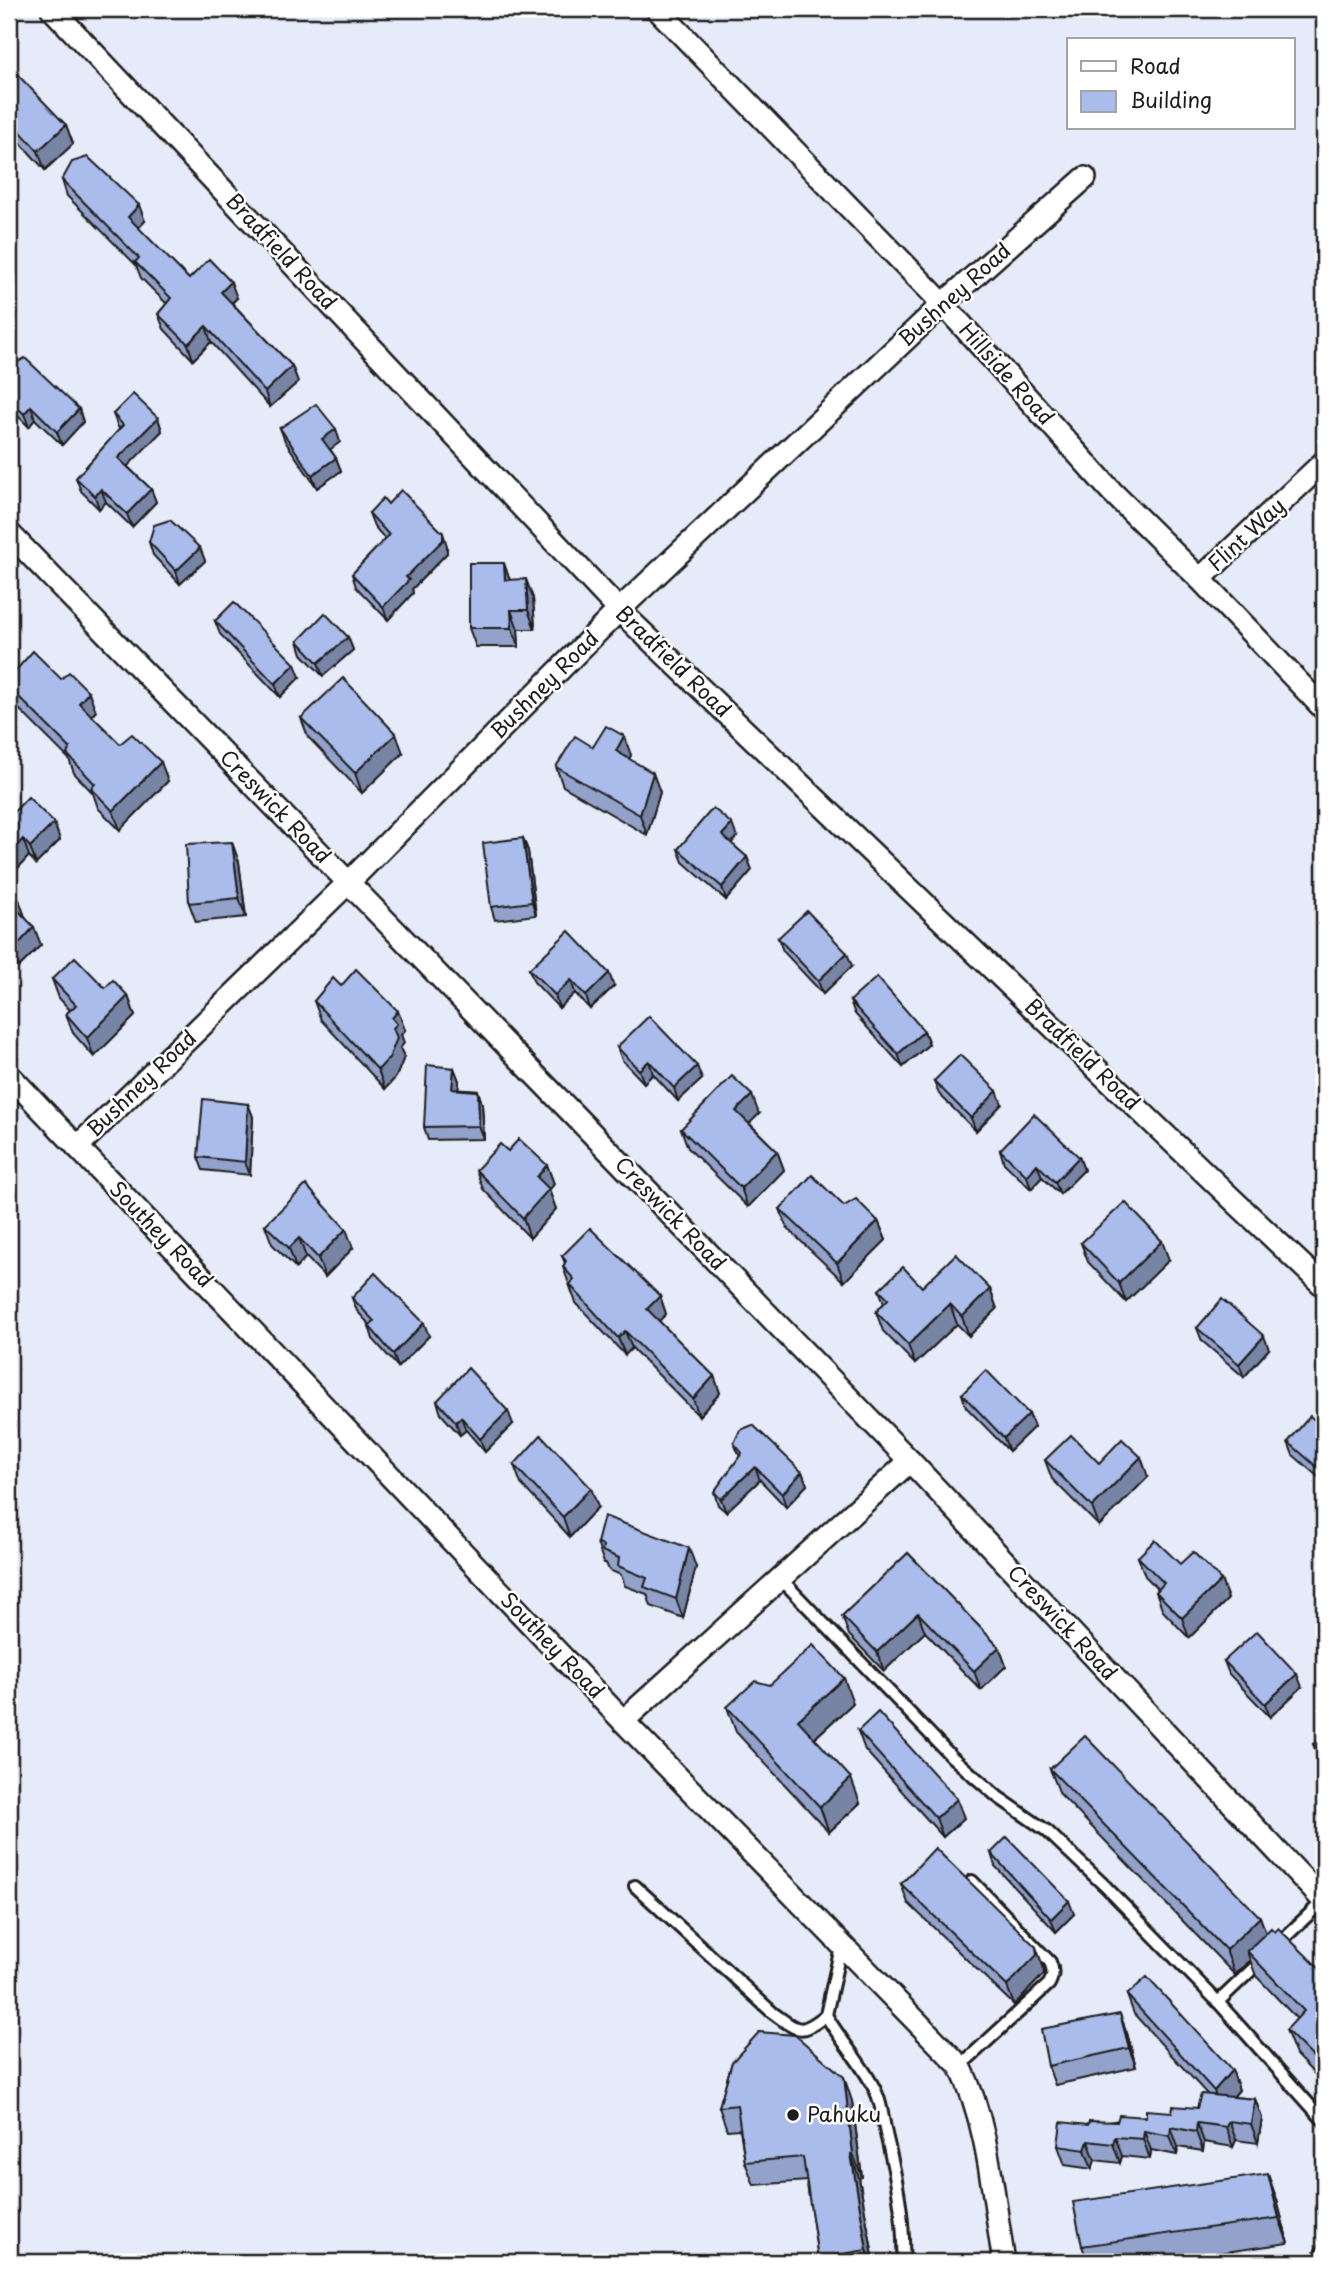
<svg xmlns="http://www.w3.org/2000/svg" width="1333" height="2271" viewBox="0 0 1333 2271" font-family="'Playpen Sans',sans-serif">
<rect width="100%" height="100%" fill="#e6ebf9"/>
<filter id="ink" filterUnits="userSpaceOnUse"><feTurbulence type="fractalNoise" baseFrequency=".0143" numOctaves="2"/><feDisplacementMap in="SourceGraphic" scale="14" xChannelSelector="R" yChannelSelector="G"/><feConvolveMatrix kernelMatrix="1 2 1 2 8 2 1 2 1" color-interpolation-filters="sRGB"/></filter>
<g filter="url(#ink)">
<g fill="none" stroke-linecap="round" stroke-linejoin="round">
<g stroke="#1c1c1c" stroke-width="16">
<g id="service">
<polyline points="780,1578 952,1757 998,1797 1047,1831 1105,1886 1218,2002 1324,2121"/>
<path d="M635,1886L773,2013C798,2031 800,2036 826,2015"/>
<polyline points="1278,1944 1324,1900"/>
<path d="M841,1947L826,2015C841,2042 863,2064 876,2092C882,2105 883,2120 886,2134C896,2176 905,2219 903,2262"/>
<polyline points="1218,2002 1264,1958"/>
<path d="M960,2066L1049,1984C1053,1976 1054,1971 1050,1962L972,1881"/>
<polyline points="1316,2262 1324,2249"/>
</g>
</g>
<g stroke="#1c1c1c" stroke-width="26">
<g id="minor">
<polyline points="52,9 619,610 1231,1198 1324,1286"/>
<polyline points="657,9 943,304 1112,492 1200,579 1324,709"/>
<polyline points="9,533 910,1461 1324,1901"/>
<polyline points="1200,579 1324,462"/>
<path d="M9,1075L623,1721L960,2066C989,2125 993,2198 1004,2262"/>
<polyline points="77,1147 349,882 619,610 943,304 1085,178"/>
<polyline points="623,1721 910,1461"/>
</g>
</g>
<use href="#service" stroke="#fff" stroke-width="10"/>
<use href="#minor" stroke="#fff" stroke-width="21"/>
</g>
<g fill="#92a2ca" stroke="#1c1c1c" stroke-width="2">
<polygon points="9,74 66,125 73,144 45,170 9,130"/>
<polygon points="62,180 145,221 138,228 189,279 237,298 232,303 292,366 298,382 270,407 211,342 193,360 164,329 158,314 167,304 141,278 136,265 67,196"/>
<polygon points="9,375 79,409 83,422 62,445 35,419 29,427 12,410 9,402 9,395 11,393 9,388"/>
<polygon points="113,414 158,418 162,431 127,466 151,489 156,502 132,527 106,502 99,509 81,491 76,478 120,429 118,427"/>
<polygon points="280,428 340,442 330,449 336,458 341,471 317,488 285,441"/>
<polygon points="388,504 447,546 447,553 412,589 413,593 388,620 356,587 352,574 385,539 374,526 369,513"/>
<polygon points="149,542 200,548 205,561 180,584 153,555"/>
<polygon points="510,580 533,598 535,629 518,629 519,647 476,647 469,628"/>
<polygon points="215,621 300,677 280,697 220,634"/>
<polygon points="348,637 353,650 323,676 302,654 298,641"/>
<polygon points="9,678 61,679 96,711 92,716 120,744 168,781 120,830 98,808 93,793 74,773 69,759 12,702 9,694"/>
<polygon points="301,718 403,753 362,793 308,737"/>
<polygon points="593,747 631,755 629,759 660,792 647,835 563,786 556,767"/>
<polygon points="9,817 54,823 60,840 36,864 29,856 9,878"/>
<polygon points="737,837 731,843 747,857 752,870 726,900 683,862 678,849"/>
<polygon points="523,838 528,851 536,915 495,920 491,907"/>
<polygon points="239,862 246,917 196,922 189,903"/>
<polygon points="9,889 19,900 25,917 41,945 19,967 9,956"/>
<polygon points="778,938 852,966 823,994 783,951"/>
<polygon points="529,969 614,986 590,1009 575,993 559,1008 534,982"/>
<polygon points="52,979 105,988 128,996 135,1016 94,1057 73,1033 66,1014 70,1010 59,998"/>
<polygon points="341,986 405,1030 401,1035 404,1043 400,1048 404,1057 396,1077 385,1089 321,1020 314,1001"/>
<polygon points="850,1001 924,1031 929,1044 903,1067 855,1014"/>
<polygon points="617,1047 702,1079 678,1101 653,1074 644,1083 622,1060"/>
<polygon points="454,1068 459,1081 458,1090 478,1091 482,1104 484,1139 428,1140 424,1127"/>
<polygon points="934,1081 1002,1104 976,1131 939,1094"/>
<polygon points="248,1104 253,1117 250,1175 203,1170 198,1157"/>
<polygon points="759,1114 749,1123 777,1151 784,1170 748,1207 688,1148 681,1129"/>
<polygon points="1000,1150 1079,1157 1084,1170 1060,1194 1042,1177 1031,1189 1004,1163"/>
<polygon points="508,1151 547,1165 554,1184 549,1190 556,1209 530,1238 483,1189 476,1170"/>
<polygon points="844,1206 878,1221 886,1240 844,1282 787,1228 780,1209"/>
<polygon points="265,1225 353,1248 325,1277 306,1257 296,1268 272,1244"/>
<polygon points="1081,1243 1169,1260 1126,1302 1088,1262"/>
<polygon points="562,1256 660,1296 666,1314 659,1321 714,1376 720,1393 699,1416 632,1348 625,1355 576,1303 563,1267 565,1263"/>
<polygon points="922,1287 990,1289 997,1309 969,1336 957,1324 915,1364 883,1331 876,1312 884,1303 879,1290"/>
<polygon points="352,1298 429,1336 398,1367 373,1339 369,1326 370,1325 357,1311"/>
<polygon points="1197,1328 1269,1349 1244,1377 1202,1341"/>
<polygon points="962,1394 1029,1414 1034,1427 1009,1451 966,1407"/>
<polygon points="437,1401 513,1424 485,1452 466,1430 460,1435 441,1414"/>
<polygon points="1324,1428 1324,1482 1293,1455 1288,1442"/>
<polygon points="734,1443 802,1472 807,1485 786,1507 760,1480 726,1512 718,1505 714,1492 740,1457"/>
<polygon points="1045,1460 1099,1463 1148,1477 1099,1526 1052,1479"/>
<polygon points="514,1465 598,1507 570,1537 521,1484"/>
<polygon points="597,1543 696,1567 683,1618 651,1606 647,1594 625,1586 621,1575 609,1570 606,1563 604,1563"/>
<polygon points="908,1553 999,1647 1006,1666 981,1690 925,1632 884,1671 849,1635 842,1616"/>
<polygon points="1138,1557 1180,1564 1221,1580 1228,1599 1189,1638 1163,1611 1156,1592 1158,1589 1145,1576"/>
<polygon points="1224,1661 1302,1687 1270,1717 1229,1674"/>
<polygon points="770,1685 853,1703 815,1738 860,1803 829,1832 736,1732 727,1707"/>
<polygon points="858,1731 964,1818 943,1837 865,1750"/>
<polygon points="1324,1734 1324,1767 1320,1763 1313,1744"/>
<polygon points="1050,1769 1260,1917 1266,1933 1324,1973 1324,2084 1296,2055 1286,2030 1297,2019 1256,1976 1250,1960 1235,1975 1060,1794"/>
<polygon points="991,1853 1074,1914 1056,1932 995,1866"/>
<polygon points="901,1884 1043,1966 1044,1974 1014,2005 908,1903"/>
<polygon points="1127,1995 1232,2070 1239,2090 1233,2097 1255,2099 1262,2118 1258,2143 1236,2140 1233,2147 1204,2142 1203,2151 1178,2147 1177,2155 1151,2150 1150,2159 1122,2156 1120,2163 1095,2160 1092,2169 1065,2165 1058,2146 1088,2125 1197,2108 1207,2094 1134,2014"/>
<polygon points="1127,2033 1136,2067 1055,2085 1048,2066"/>
<polygon points="732,2062 852,2101 862,2177 859,2178 874,2262 819,2262 818,2258 807,2181 754,2185 745,2162 740,2129 727,2130 719,2107"/>
<polygon points="1277,2200 1288,2243 1155,2262 1088,2262 1082,2246"/>
</g>
<g fill="#7784a4" stroke="#1c1c1c" stroke-width="2">
<polygon points="66,125 73,144 45,170 38,151"/>
<polygon points="139,205 145,221 134,233 128,217"/>
<polygon points="231,282 237,298 227,307 221,292"/>
<polygon points="206,326 211,342 193,360 188,344"/>
<polygon points="292,366 298,382 270,407 265,392"/>
<polygon points="31,406 35,419 29,427 24,414"/>
<polygon points="79,409 83,422 62,445 57,432"/>
<polygon points="158,418 162,431 123,471 118,458"/>
<polygon points="336,429 340,442 327,452 322,439"/>
<polygon points="336,458 341,471 317,488 312,475"/>
<polygon points="101,489 106,502 99,509 95,496"/>
<polygon points="151,489 156,502 132,527 127,514"/>
<polygon points="443,533 447,546 447,553 412,589 413,593 388,620 383,607 406,577"/>
<polygon points="200,548 205,561 180,584 176,571"/>
<polygon points="504,563 511,583 505,580"/>
<polygon points="526,579 533,598 535,629 528,610"/>
<polygon points="511,610 518,629 519,647 512,628"/>
<polygon points="348,637 353,650 323,676 318,663"/>
<polygon points="295,664 300,677 280,697 275,684"/>
<polygon points="89,692 96,711 86,722 79,703"/>
<polygon points="396,734 403,753 362,793 355,773"/>
<polygon points="624,736 631,755 623,770 616,751"/>
<polygon points="161,762 168,781 120,830 113,811"/>
<polygon points="653,773 660,792 647,835 640,815"/>
<polygon points="54,823 60,840 36,864 30,847"/>
<polygon points="732,824 737,837 727,848 722,835"/>
<polygon points="523,838 528,851 536,915 532,902"/>
<polygon points="23,839 29,856 9,878 9,854"/>
<polygon points="232,842 239,862 246,917 239,898"/>
<polygon points="747,857 752,870 726,900 722,887"/>
<polygon points="19,900 25,917 19,922 13,905"/>
<polygon points="34,927 41,945 19,967 13,950"/>
<polygon points="847,953 852,966 823,994 818,981"/>
<polygon points="609,973 614,986 590,1009 586,996"/>
<polygon points="571,980 575,993 559,1008 555,995"/>
<polygon points="128,996 135,1016 94,1057 87,1038"/>
<polygon points="398,1011 405,1030 401,1035 404,1043 400,1048 404,1057 396,1077 385,1089 378,1070 393,1028 392,1018"/>
<polygon points="924,1031 929,1044 903,1067 898,1054"/>
<polygon points="649,1061 653,1074 644,1083 639,1070"/>
<polygon points="697,1066 702,1079 678,1101 674,1088"/>
<polygon points="454,1068 459,1081 457,1102 452,1089"/>
<polygon points="478,1091 482,1104 484,1139 479,1126"/>
<polygon points="997,1091 1002,1104 976,1131 971,1118"/>
<polygon points="752,1095 759,1114 743,1130 736,1111"/>
<polygon points="248,1104 253,1117 250,1175 245,1162"/>
<polygon points="777,1151 784,1170 748,1207 741,1188"/>
<polygon points="1079,1157 1084,1170 1060,1194 1055,1182"/>
<polygon points="1037,1164 1042,1177 1031,1189 1027,1176"/>
<polygon points="547,1165 554,1184 549,1190 556,1209 530,1238 523,1218 537,1177"/>
<polygon points="878,1221 886,1240 844,1282 837,1263"/>
<polygon points="346,1229 353,1248 325,1277 318,1258"/>
<polygon points="299,1238 306,1257 296,1268 289,1248"/>
<polygon points="1162,1241 1169,1260 1126,1302 1119,1283"/>
<polygon points="990,1289 997,1309 969,1336 962,1317"/>
<polygon points="660,1296 666,1314 653,1327 647,1309"/>
<polygon points="950,1304 957,1324 915,1364 908,1345"/>
<polygon points="424,1323 429,1336 398,1367 393,1354"/>
<polygon points="625,1331 632,1348 625,1355 618,1338"/>
<polygon points="1264,1336 1269,1349 1244,1377 1239,1364"/>
<polygon points="714,1376 720,1393 699,1416 693,1399"/>
<polygon points="508,1411 513,1424 485,1452 480,1439"/>
<polygon points="1029,1414 1034,1427 1009,1451 1004,1438"/>
<polygon points="461,1417 466,1430 460,1435 456,1422"/>
<polygon points="1141,1457 1148,1477 1099,1526 1092,1507"/>
<polygon points="755,1467 760,1480 726,1512 721,1499"/>
<polygon points="802,1472 807,1485 786,1507 782,1494"/>
<polygon points="591,1488 598,1507 570,1537 563,1517"/>
<polygon points="689,1548 696,1567 683,1618 676,1599"/>
<polygon points="1221,1580 1228,1599 1189,1638 1182,1618"/>
<polygon points="918,1613 925,1632 884,1671 877,1652"/>
<polygon points="999,1647 1006,1666 981,1690 974,1671"/>
<polygon points="1297,1674 1302,1687 1270,1717 1265,1704"/>
<polygon points="844,1678 853,1703 807,1745 798,1720"/>
<polygon points="851,1778 860,1803 829,1832 820,1807"/>
<polygon points="957,1799 964,1818 943,1837 936,1818"/>
<polygon points="1069,1901 1074,1914 1056,1932 1051,1919"/>
<polygon points="1260,1917 1269,1942 1247,1951 1250,1960 1235,1975 1226,1950"/>
<polygon points="1036,1947 1043,1966 1044,1974 1014,2005 1007,1986"/>
<polygon points="1120,2014 1127,2033 1136,2067 1129,2048"/>
<polygon points="1316,2057 1324,2079 1324,2084 1314,2058"/>
<polygon points="1232,2070 1239,2090 1221,2110 1214,2091"/>
<polygon points="844,2077 852,2101 862,2177 853,2154"/>
<polygon points="1255,2099 1262,2118 1258,2143 1251,2124"/>
<polygon points="1229,2121 1236,2140 1233,2147 1226,2127"/>
<polygon points="1197,2123 1204,2142 1203,2151 1196,2132"/>
<polygon points="1171,2127 1178,2147 1177,2155 1170,2136"/>
<polygon points="1144,2131 1151,2150 1150,2159 1143,2139"/>
<polygon points="1115,2137 1122,2156 1120,2163 1113,2144"/>
<polygon points="1088,2141 1095,2160 1092,2169 1085,2150"/>
<polygon points="851,2154 859,2178 874,2262 872,2262 867,2250"/>
<polygon points="1268,2174 1277,2200 1288,2243 1279,2218"/>
</g>
<g fill="#aabceb" stroke="#1c1c1c" stroke-width="2">
<polygon points="13,70 66,125 38,151 9,119 9,74"/>
<polygon points="88,157 139,205 128,217 189,279 209,259 231,282 221,292 292,366 265,392 206,326 188,344 158,314 171,298 135,262 139,258 62,180 72,162"/>
<polygon points="25,358 79,409 57,432 31,406 24,414 9,399 9,395 12,391 9,386 10,366"/>
<polygon points="133,394 158,418 118,458 151,489 127,514 101,489 95,496 76,478 123,425 113,414"/>
<polygon points="316,404 336,429 322,439 336,458 312,475 280,428"/>
<polygon points="401,490 443,533 443,540 406,577 409,580 383,607 352,574 389,535 369,513 383,498 388,504"/>
<polygon points="170,520 200,548 176,571 149,542 154,525"/>
<polygon points="469,563 504,563 505,580 526,579 528,610 511,610 512,628 469,628"/>
<polygon points="234,602 295,664 275,684 215,621"/>
<polygon points="325,613 348,637 318,663 298,641"/>
<polygon points="33,651 61,679 69,672 89,692 79,703 120,744 132,734 161,762 113,811 91,788 95,784 67,754 70,748 9,687 9,678"/>
<polygon points="343,678 396,734 355,773 301,718"/>
<polygon points="606,726 624,736 616,751 653,773 640,815 556,767 575,736 593,747"/>
<polygon points="28,797 54,823 30,847 23,839 9,854 9,817"/>
<polygon points="713,808 732,824 722,835 747,857 722,887 678,849"/>
<polygon points="523,838 532,902 491,907 483,843"/>
<polygon points="232,842 239,898 189,903 186,844"/>
<polygon points="9,889 19,900 13,905 34,927 13,950 9,946"/>
<polygon points="807,911 847,953 818,981 778,938"/>
<polygon points="569,931 609,973 586,996 571,980 555,995 529,969"/>
<polygon points="75,957 105,988 113,980 128,996 87,1038 66,1014 76,1005 52,979"/>
<polygon points="356,969 398,1011 392,1018 397,1024 393,1028 397,1038 389,1058 378,1070 314,1001 333,978 341,986"/>
<polygon points="877,977 924,1031 898,1054 850,1001"/>
<polygon points="649,1016 697,1066 674,1088 649,1061 639,1070 617,1047"/>
<polygon points="960,1055 997,1091 971,1118 934,1081"/>
<polygon points="427,1065 454,1068 452,1089 478,1091 479,1126 424,1127"/>
<polygon points="732,1076 752,1095 736,1111 777,1151 741,1188 681,1129"/>
<polygon points="203,1099 248,1104 245,1162 198,1157"/>
<polygon points="1034,1114 1079,1157 1055,1182 1037,1164 1027,1176 1000,1150"/>
<polygon points="519,1139 547,1165 537,1177 549,1189 523,1218 476,1170 500,1144 508,1151"/>
<polygon points="812,1175 844,1206 856,1199 878,1221 837,1263 780,1209"/>
<polygon points="306,1185 346,1229 318,1258 299,1238 289,1248 265,1225"/>
<polygon points="1125,1202 1162,1241 1119,1283 1081,1243"/>
<polygon points="590,1228 660,1296 647,1309 714,1376 693,1399 625,1331 618,1338 570,1285 574,1279 563,1267 566,1261 562,1256"/>
<polygon points="956,1254 990,1289 962,1317 950,1304 908,1345 876,1312 888,1299 879,1290 903,1267 922,1287"/>
<polygon points="375,1273 424,1323 393,1354 369,1326 374,1321 352,1298"/>
<polygon points="1222,1299 1264,1336 1239,1364 1197,1328"/>
<polygon points="468,1368 508,1411 480,1439 461,1417 456,1422 437,1401"/>
<polygon points="986,1370 1029,1414 1004,1438 962,1394"/>
<polygon points="1310,1416 1324,1428 1324,1473 1288,1442"/>
<polygon points="753,1425 802,1472 782,1494 755,1467 721,1499 714,1492 742,1453 734,1443 740,1430"/>
<polygon points="541,1435 591,1488 563,1517 514,1465"/>
<polygon points="1071,1435 1099,1463 1122,1439 1141,1457 1092,1507 1045,1460"/>
<polygon points="604,1516 689,1548 676,1599 644,1587 647,1578 618,1566 619,1558 602,1551 603,1546 597,1543"/>
<polygon points="1155,1540 1180,1564 1193,1552 1221,1580 1182,1618 1156,1592 1164,1583 1138,1557"/>
<polygon points="908,1553 999,1647 974,1671 918,1613 877,1652 842,1616"/>
<polygon points="1257,1631 1297,1674 1265,1704 1224,1661"/>
<polygon points="813,1645 844,1678 798,1720 851,1778 820,1807 727,1707 755,1681 770,1685"/>
<polygon points="878,1712 957,1799 936,1818 858,1731"/>
<polygon points="1324,1734 1324,1756 1313,1744"/>
<polygon points="1085,1736 1260,1917 1226,1950 1050,1769"/>
<polygon points="1007,1837 1069,1901 1051,1919 991,1853"/>
<polygon points="935,1848 1036,1947 1037,1955 1007,1986 901,1884"/>
<polygon points="1271,1928 1275,1932 1278,1928 1324,1973 1324,2065 1316,2057 1314,2058 1286,2030 1304,2011 1247,1951"/>
<polygon points="1147,1977 1232,2070 1214,2091 1127,1995"/>
<polygon points="1120,2014 1129,2048 1048,2066 1041,2029"/>
<polygon points="759,2032 795,2035 844,2077 853,2154 851,2154 867,2250 818,2258 803,2157 745,2162 737,2105 719,2107 732,2062"/>
<polygon points="1201,2094 1255,2099 1251,2124 1229,2121 1226,2127 1197,2123 1196,2132 1171,2127 1170,2136 1144,2131 1143,2139 1115,2137 1113,2144 1088,2141 1085,2150 1058,2146 1061,2122 1088,2125 1089,2121 1117,2122 1119,2115 1146,2117 1146,2110 1172,2112 1173,2106 1197,2108"/>
<polygon points="1268,2174 1279,2218 1082,2246 1073,2202"/>
</g>
</g>
<circle fill="#1c1c1c" stroke="#fff" stroke-width="2.5" cx="793" cy="2115" r="7"/>
<g text-anchor="middle" stroke-width="5" stroke-linejoin="round" paint-order="stroke">
<g font-size="21" fill="#1c1c1c" stroke="#fff">
<text transform="translate(281 252) rotate(47)" y="7">Bradfield Road</text>
<text transform="translate(955 295) rotate(-42)" y="7">Bushney Road</text>
<text transform="translate(1006 374) rotate(48)" y="7">Hillside Road</text>
<text transform="translate(1247 535) rotate(-43)" y="7">Flint Way</text>
<text transform="translate(673 662) rotate(44)" y="7">Bradfield Road</text>
<text transform="translate(545 685) rotate(-45)" y="7">Bushney Road</text>
<text transform="translate(275 807) rotate(46)" y="7">Creswick Road</text>
<text transform="translate(1082 1055) rotate(44)" y="7">Bradfield Road</text>
<text transform="translate(142 1084) rotate(-44)" y="7">Bushney Road</text>
<text transform="translate(670 1214) rotate(46)" y="7">Creswick Road</text>
<text transform="translate(161 1235) rotate(46)" y="7">Southey Road</text>
<text transform="translate(1062 1623) rotate(47)" y="7">Creswick Road</text>
<text transform="translate(552 1646) rotate(46)" y="7">Southey Road</text>
</g>
<g font-size="21" fill="#1c1c1c" stroke="#fff" text-anchor="start">
<text x="807" y="2122">Pahuku</text>
</g>
</g>
<rect width="1333" height="2271" fill="none" stroke="#fff" stroke-width="35"/>
<rect x="18" y="18" width="1298" height="2236" fill="none" stroke="#1c1c1c" stroke-width="2.5" filter="url(#ink)"/>
<rect x="1067" y="38" width="228" height="91" fill="#ffffff" stroke="#a4a4a4" stroke-width="2"/>
<rect x="1081" y="61" width="35" height="10" fill="#ffffff" stroke="#a4a4a4" stroke-width="2"/>
<text x="1130" y="74" font-size="21" fill="#1c1c1c">Road</text>
<rect x="1081" y="91" width="35" height="21" fill="#aabceb" stroke="#a4a4a4" stroke-width="2"/>
<text x="1130" y="108" font-size="21" fill="#1c1c1c">Building</text>
</svg>
